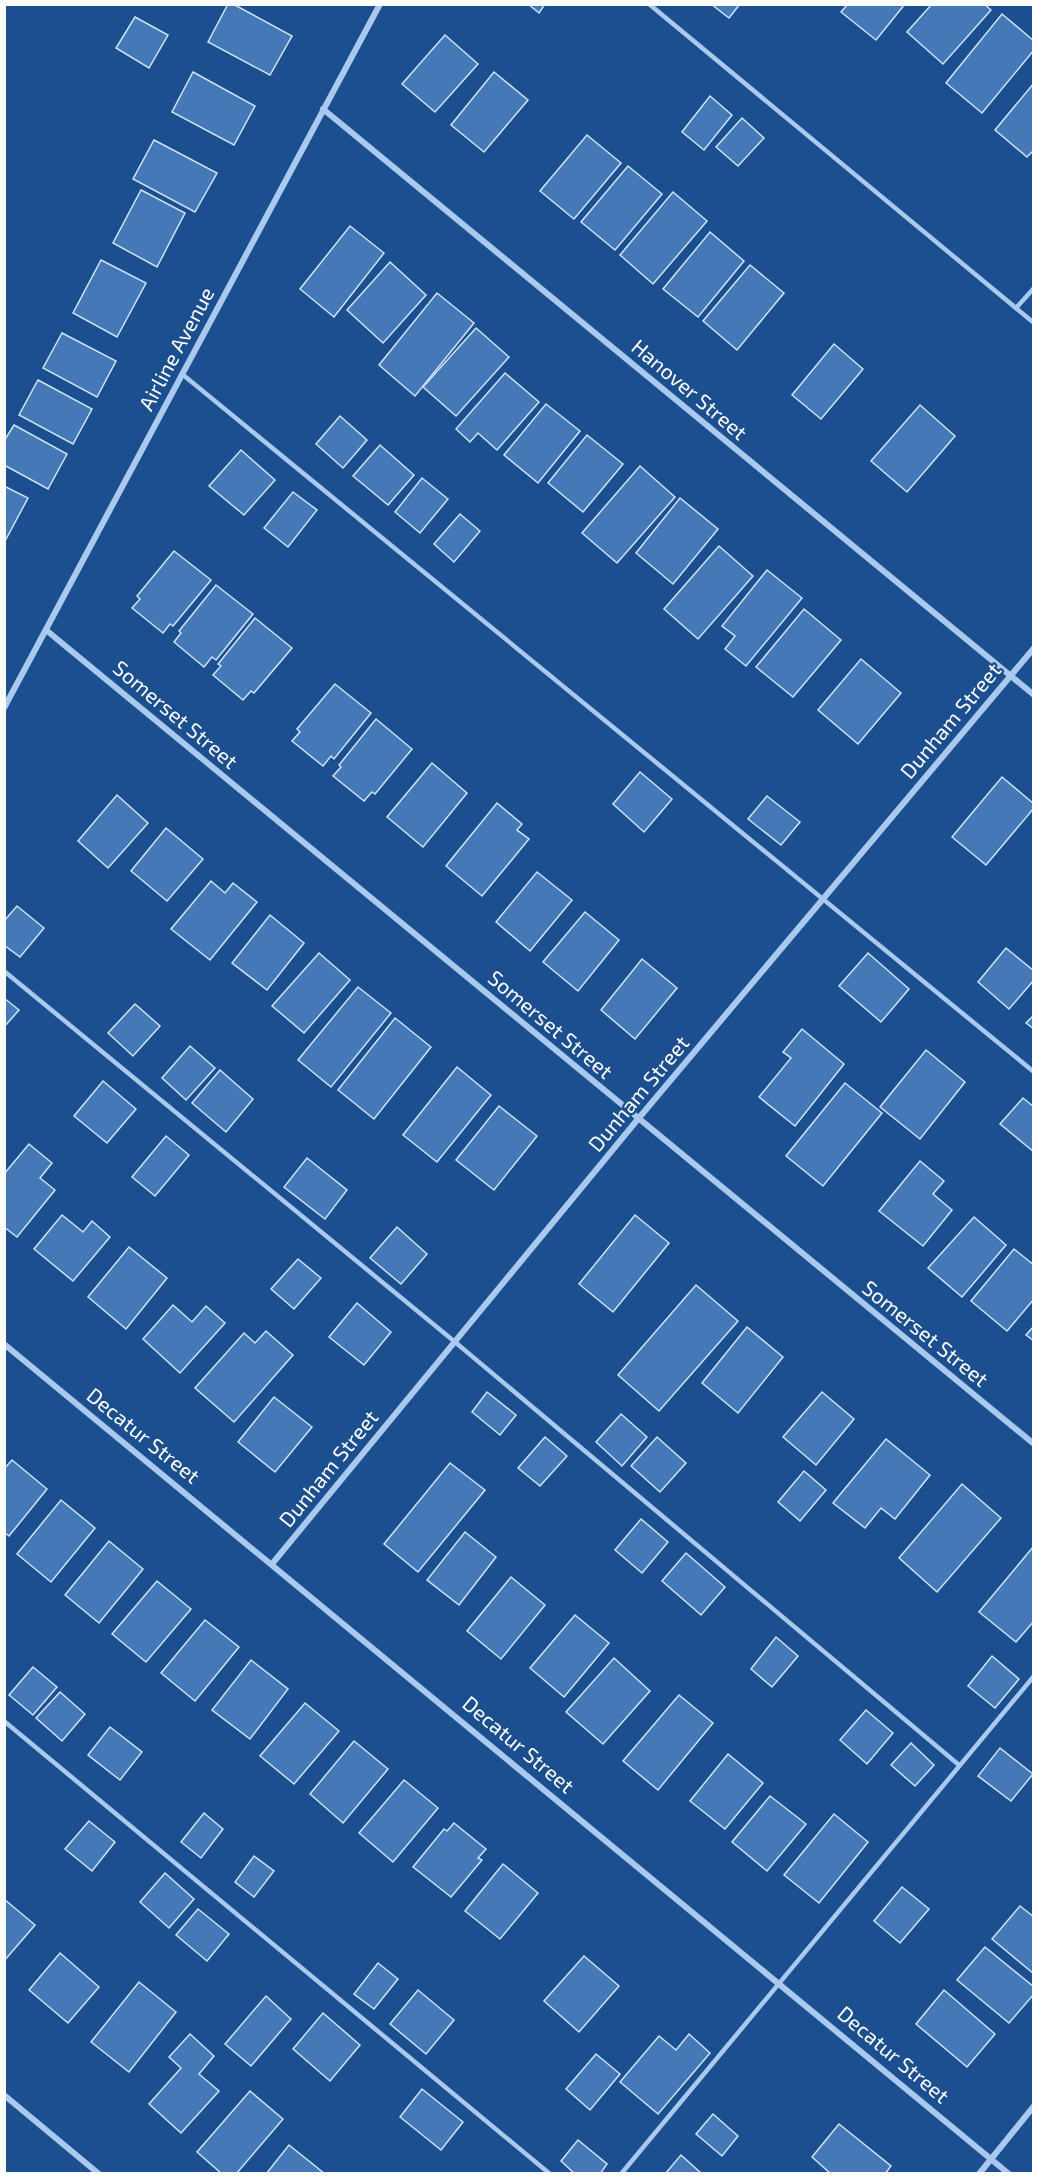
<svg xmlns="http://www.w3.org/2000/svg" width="1038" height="2178" viewBox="0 0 1038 2178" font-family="'Exo 2',sans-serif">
<rect width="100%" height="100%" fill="#1b4f8f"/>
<g fill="#4478b7" stroke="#cfe3fa" stroke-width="1.5">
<polygon points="228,4 233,4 292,36 270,75 208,42"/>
<polygon points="528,4 545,4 539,13"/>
<polygon points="711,4 740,4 729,18"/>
<polygon points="848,4 905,4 876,40 841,12"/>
<polygon points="932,4 984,4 991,10 943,64 907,32"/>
<polygon points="1002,14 1034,41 1034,50 982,113 946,83"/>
<polygon points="135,17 168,35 149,68 116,48"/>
<polygon points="445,35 478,64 435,112 402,84"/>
<polygon points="193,72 255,106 234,145 172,112"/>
<polygon points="494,72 528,100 484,152 451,125"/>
<polygon points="1034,83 1034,150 1027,157 995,130"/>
<polygon points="710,96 732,115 704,150 682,132"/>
<polygon points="742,118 764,138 738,166 716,147"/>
<polygon points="587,135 621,163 574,219 540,191"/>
<polygon points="154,140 217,173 195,212 133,179"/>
<polygon points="628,166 662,194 615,250 581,222"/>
<polygon points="141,190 185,213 157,267 113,243"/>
<polygon points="673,192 707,221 653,284 620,255"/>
<polygon points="350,226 384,253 334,317 300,289"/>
<polygon points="710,232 744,261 698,317 663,289"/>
<polygon points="101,260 146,283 117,337 73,313"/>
<polygon points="390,262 426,295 383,343 347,310"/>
<polygon points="750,265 784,293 737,350 703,321"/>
<polygon points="437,293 474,323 415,396 379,365"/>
<polygon points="476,328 509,357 456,416 423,387"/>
<polygon points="62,333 116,361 97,397 43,368"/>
<polygon points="834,344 863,369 821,419 792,395"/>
<polygon points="505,373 539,402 497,450 478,433 470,442 456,429"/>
<polygon points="38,380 92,409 73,444 19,415"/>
<polygon points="546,404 580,431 538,483 504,455"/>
<polygon points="920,405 955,436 907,492 871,461"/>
<polygon points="340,416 367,440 343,468 316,444"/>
<polygon points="14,425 67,454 48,489 4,465 4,441"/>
<polygon points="587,435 623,464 583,512 548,483"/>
<polygon points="380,445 414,475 388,505 353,476"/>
<polygon points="241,450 275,480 244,515 209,486"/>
<polygon points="640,466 675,497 617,563 582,533"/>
<polygon points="422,478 448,499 420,533 395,512"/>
<polygon points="4,486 28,498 4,543"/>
<polygon points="293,492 317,510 288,547 264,528"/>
<polygon points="680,498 718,529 673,584 636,553"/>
<polygon points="460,514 480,531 454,562 434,544"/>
<polygon points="719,546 753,576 698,639 664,609"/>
<polygon points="174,551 211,580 173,626 170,624 163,633 132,608 140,599 137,596"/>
<polygon points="767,570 802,598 746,666 725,649 735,636 722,626"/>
<polygon points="216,585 253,614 216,660 212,657 204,667 174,642 181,633 179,631"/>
<polygon points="804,609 841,640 793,697 756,667"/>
<polygon points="255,618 292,648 254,693 251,691 243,700 213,675 221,666 218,664"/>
<polygon points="861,659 901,693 858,744 818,710"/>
<polygon points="335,684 371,713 334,759 331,756 323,766 292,741 300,732 297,729"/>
<polygon points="376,719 412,749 375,794 372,792 364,801 333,776 341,767 339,765"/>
<polygon points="432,763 467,793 423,847 387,817"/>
<polygon points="640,772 672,799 644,832 613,804"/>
<polygon points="1002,777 1034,804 1034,808 986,865 952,837"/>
<polygon points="117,795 148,823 108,868 78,841"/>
<polygon points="767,796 800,822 781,845 748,819"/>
<polygon points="497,803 522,824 517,830 529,839 482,896 446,866"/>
<polygon points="166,828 203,859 167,901 131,871"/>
<polygon points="537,872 572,900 530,951 496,922"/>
<polygon points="211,881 225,893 233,883 257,902 210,960 171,929"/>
<polygon points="17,906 44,928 20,957 4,945 4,921"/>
<polygon points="585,912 619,940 578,991 543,962"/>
<polygon points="270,915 304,943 267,990 232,963"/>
<polygon points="1006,948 1034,971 1034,980 1009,1009 978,982"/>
<polygon points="319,953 350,980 304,1033 272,1006"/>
<polygon points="868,953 909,989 881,1022 839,986"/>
<polygon points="642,959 677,988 635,1039 601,1010"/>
<polygon points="358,987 391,1013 331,1087 298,1060"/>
<polygon points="4,998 19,1010 4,1027"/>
<polygon points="135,1004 160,1026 133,1056 108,1033"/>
<polygon points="1034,1015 1034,1029 1026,1023"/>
<polygon points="395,1018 431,1047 374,1119 338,1090"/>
<polygon points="802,1029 844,1064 795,1126 759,1097 791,1058 783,1052"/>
<polygon points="190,1046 215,1068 186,1100 162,1078"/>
<polygon points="926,1050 965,1082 920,1139 880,1107"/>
<polygon points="457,1067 491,1095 437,1162 403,1135"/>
<polygon points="220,1070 253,1099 226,1132 192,1103"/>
<polygon points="103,1081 136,1109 107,1143 74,1116"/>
<polygon points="845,1083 882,1113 823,1186 786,1156"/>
<polygon points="1023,1098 1034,1107 1034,1152 1000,1124"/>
<polygon points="499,1106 537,1136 494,1190 456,1160"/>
<polygon points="166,1136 189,1155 155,1196 132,1177"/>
<polygon points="29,1144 52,1163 40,1178 55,1190 17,1237 4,1227 4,1174"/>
<polygon points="307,1158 347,1190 325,1219 284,1187"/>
<polygon points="920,1161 944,1181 933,1194 952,1210 923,1246 879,1211"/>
<polygon points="62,1215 83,1232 92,1221 110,1237 73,1281 34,1249"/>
<polygon points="635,1215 669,1243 613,1312 579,1284"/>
<polygon points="974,1217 1006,1245 962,1297 928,1268"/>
<polygon points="397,1227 427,1254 401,1284 370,1258"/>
<polygon points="129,1247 167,1278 126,1329 88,1297"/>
<polygon points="1014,1249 1034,1265 1034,1299 1007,1331 971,1301"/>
<polygon points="298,1259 321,1278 294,1309 271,1289"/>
<polygon points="696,1285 738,1321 659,1411 618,1375"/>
<polygon points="357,1303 391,1332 364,1365 329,1337"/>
<polygon points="173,1305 192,1322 206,1306 225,1323 180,1373 143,1339"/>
<polygon points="1034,1326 1034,1341 1026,1335"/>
<polygon points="747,1327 783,1357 738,1413 702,1383"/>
<polygon points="266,1331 293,1355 234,1422 195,1388 244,1333 255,1343"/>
<polygon points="487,1392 516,1415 500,1435 472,1412"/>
<polygon points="822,1392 854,1419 816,1465 783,1437"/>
<polygon points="274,1397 312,1427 275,1472 238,1442"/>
<polygon points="621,1414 647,1437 622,1466 596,1442"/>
<polygon points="545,1437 567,1456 540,1486 518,1468"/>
<polygon points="657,1437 686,1463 660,1492 631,1466"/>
<polygon points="886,1439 930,1475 895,1519 881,1508 865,1528 833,1503"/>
<polygon points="12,1460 47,1489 9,1536 4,1532 4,1469"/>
<polygon points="450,1463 485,1490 418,1572 384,1544"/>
<polygon points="804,1471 826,1490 800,1521 778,1502"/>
<polygon points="962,1484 1001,1518 937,1592 899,1558"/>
<polygon points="61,1500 95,1528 51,1582 17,1554"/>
<polygon points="641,1519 668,1542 642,1573 615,1550"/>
<polygon points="465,1532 496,1557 459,1605 427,1580"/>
<polygon points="109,1541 143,1569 99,1623 65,1595"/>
<polygon points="1033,1547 1034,1621 1016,1642 979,1612"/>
<polygon points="686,1553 725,1587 701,1615 662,1581"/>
<polygon points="511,1577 545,1605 501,1659 467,1631"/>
<polygon points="157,1581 191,1609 146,1662 112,1634"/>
<polygon points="575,1615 609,1643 564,1697 530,1668"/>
<polygon points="205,1620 239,1647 195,1701 161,1673"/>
<polygon points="776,1637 798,1656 772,1687 751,1669"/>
<polygon points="992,1656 1019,1679 995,1708 968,1686"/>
<polygon points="614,1658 650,1691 603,1744 566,1712"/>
<polygon points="251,1660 288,1689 250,1739 212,1710"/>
<polygon points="33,1667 57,1687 33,1715 9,1695"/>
<polygon points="60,1692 85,1714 62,1741 36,1718"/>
<polygon points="679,1695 713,1723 658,1790 623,1761"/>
<polygon points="305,1703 339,1731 294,1784 260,1756"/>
<polygon points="866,1710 893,1733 867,1764 840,1740"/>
<polygon points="110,1727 142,1752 120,1780 88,1755"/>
<polygon points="354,1741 388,1769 343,1823 310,1794"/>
<polygon points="911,1743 934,1765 915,1786 891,1765"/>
<polygon points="1000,1748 1033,1774 1011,1801 978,1776"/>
<polygon points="728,1754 763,1783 725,1829 690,1801"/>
<polygon points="404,1780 438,1808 393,1862 359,1833"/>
<polygon points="770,1796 806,1824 767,1871 732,1842"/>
<polygon points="204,1813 223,1829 201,1858 181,1842"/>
<polygon points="834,1814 868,1842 819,1903 784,1875"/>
<polygon points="89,1821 115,1842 92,1871 65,1849"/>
<polygon points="454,1823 486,1849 478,1858 482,1860 451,1897 413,1867 444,1829 447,1831"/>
<polygon points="254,1856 274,1871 254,1897 235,1882"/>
<polygon points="503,1864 538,1893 500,1939 465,1911"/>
<polygon points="165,1873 194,1899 169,1928 140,1902"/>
<polygon points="902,1887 929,1909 900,1943 874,1921"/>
<polygon points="4,1899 35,1925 4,1961"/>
<polygon points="1020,1906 1034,1917 1034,1974 992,1939"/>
<polygon points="198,1909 229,1934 207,1961 176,1935"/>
<polygon points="985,1947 1034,1987 1034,1994 1009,2023 957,1980"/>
<polygon points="60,1953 99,1987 68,2023 29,1990"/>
<polygon points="584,1956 619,1986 579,2032 544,2001"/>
<polygon points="378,1963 398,1979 374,2009 354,1994"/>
<polygon points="139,1982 176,2012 129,2072 91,2042"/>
<polygon points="418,1990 454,2020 426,2054 390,2024"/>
<polygon points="944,1990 995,2034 967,2067 916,2024"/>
<polygon points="266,1996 291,2019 251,2066 225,2044"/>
<polygon points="323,2013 360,2045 330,2081 293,2049"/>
<polygon points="190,2034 214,2056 199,2074 219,2091 181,2133 149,2104 181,2068 169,2057"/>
<polygon points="689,2034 710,2053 658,2114 620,2082 659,2036 676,2050"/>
<polygon points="596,2054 620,2074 590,2110 566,2089"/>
<polygon points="422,2089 463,2122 441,2150 400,2117"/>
<polygon points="250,2091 283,2119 236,2174 222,2174 197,2152"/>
<polygon points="713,2114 738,2136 722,2156 696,2134"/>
<polygon points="839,2124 891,2166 885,2174 831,2174 812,2157"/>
<polygon points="578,2140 607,2164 600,2174 575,2174 561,2161"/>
<polygon points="289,2145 325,2174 266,2174"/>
<polygon points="681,2155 702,2174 665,2174"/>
</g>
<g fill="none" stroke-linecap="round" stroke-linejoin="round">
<g stroke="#a9c9ee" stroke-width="4.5">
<polyline points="649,4 1034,323"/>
<polyline points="1016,308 1034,288"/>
<polyline points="182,374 1034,1072"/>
<polyline points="4,971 455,1342 959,1765"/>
<polyline points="4,1721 550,2174"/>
<polyline points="621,2174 1034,1676"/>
</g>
<g stroke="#a9c9ee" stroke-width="6">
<polyline points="323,109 1034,695"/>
<polyline points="46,630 1034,1444"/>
<polyline points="4,708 380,4"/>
<polyline points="4,1344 1009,2174"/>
<polyline points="272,1564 638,1119 1034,648"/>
<polyline points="4,2095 99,2174"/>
<polyline points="979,2174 1034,2106"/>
</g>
</g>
<g text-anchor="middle" stroke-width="4.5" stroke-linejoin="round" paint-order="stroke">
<g font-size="21" fill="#fff" stroke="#1b4f8f">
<text transform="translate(177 349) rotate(-62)" y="7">Airline Avenue</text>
<text transform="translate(689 390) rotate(40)" y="7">Hanover Street</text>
<text transform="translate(175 715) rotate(40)" y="7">Somerset Street</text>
<text transform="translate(951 721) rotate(-50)" y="7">Dunham Street</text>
<text transform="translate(550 1025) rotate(40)" y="7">Somerset Street</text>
<text transform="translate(639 1094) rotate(-50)" y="7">Dunham Street</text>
<text transform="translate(925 1334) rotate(39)" y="7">Somerset Street</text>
<text transform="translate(143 1436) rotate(39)" y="7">Decatur Street</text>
<text transform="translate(329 1469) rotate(-51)" y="7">Dunham Street</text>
<text transform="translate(518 1745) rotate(40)" y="7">Decatur Street</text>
<text transform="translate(893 2055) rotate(40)" y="7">Decatur Street</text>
</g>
</g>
<rect width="1038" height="2178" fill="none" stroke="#ffffff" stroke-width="12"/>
</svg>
